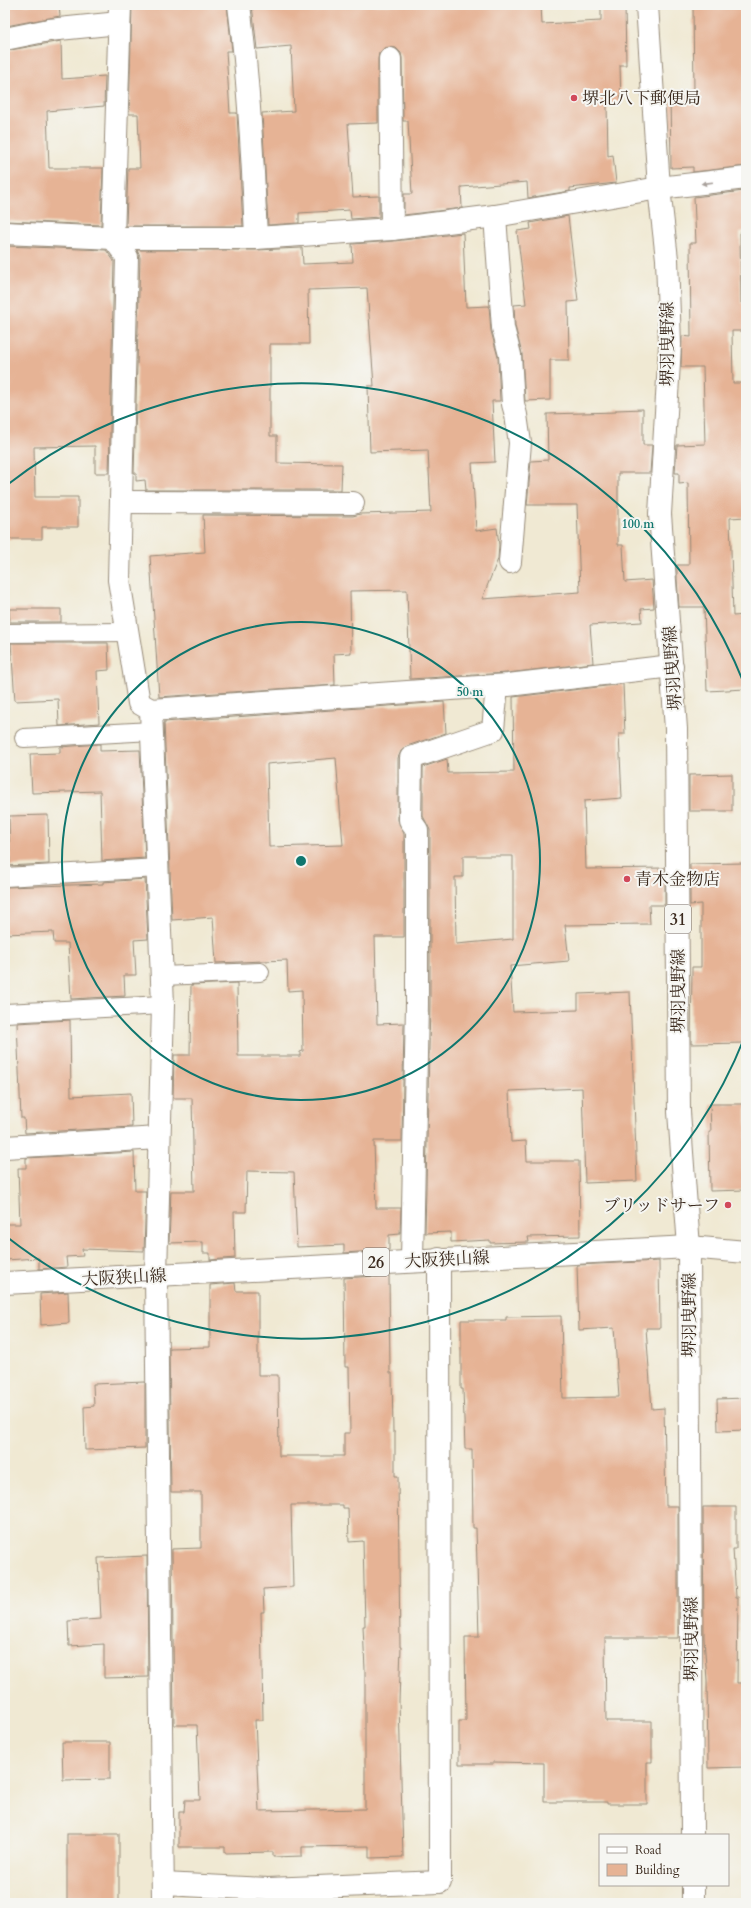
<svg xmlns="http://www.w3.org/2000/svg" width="751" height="1908" viewBox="0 0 751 1908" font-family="Cardo,'Noto Serif JP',serif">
<rect width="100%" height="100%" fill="#f6f6f2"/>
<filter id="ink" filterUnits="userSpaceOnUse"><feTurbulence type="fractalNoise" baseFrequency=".025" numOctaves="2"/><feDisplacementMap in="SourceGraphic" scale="8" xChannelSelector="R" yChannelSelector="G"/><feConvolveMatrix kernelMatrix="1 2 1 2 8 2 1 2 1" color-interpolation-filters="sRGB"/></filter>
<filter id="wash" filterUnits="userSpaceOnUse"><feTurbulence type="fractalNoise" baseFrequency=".012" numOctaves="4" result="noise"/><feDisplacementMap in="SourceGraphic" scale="16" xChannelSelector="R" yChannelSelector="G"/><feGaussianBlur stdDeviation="0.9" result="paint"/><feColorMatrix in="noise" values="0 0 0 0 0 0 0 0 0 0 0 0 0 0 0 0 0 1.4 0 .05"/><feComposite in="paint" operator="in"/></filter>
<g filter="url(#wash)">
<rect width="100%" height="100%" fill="#f0e9d3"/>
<g id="blocks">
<g fill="#e6b395" fill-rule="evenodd">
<polygon points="6,5 59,5 60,16 6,26"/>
<polygon points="132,5 227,5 232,51 226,51 230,113 237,113 243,226 126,226 128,168 140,168 138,114 129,114"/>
<polygon points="252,5 541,5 542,24 601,21 601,5 625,5 626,65 620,65 621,104 607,104 608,156 613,155 616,183 570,188 570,191 528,198 527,182 461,187 462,208 404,215 404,194 412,194 408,121 403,121 402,58 401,53 396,48 389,47 384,48 379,53 378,59 378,123 348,124 353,197 379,196 379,217 351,219 350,210 299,213 299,223 268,225 262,113 294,111 291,46 257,49"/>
<polygon points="693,5 746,5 746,166 693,172 693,167 671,168 670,93 694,92"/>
<polygon points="61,41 62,79 105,76 104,106 47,111 49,168 103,168 101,225 5,221 5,122 7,122 5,51"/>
<polygon points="744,191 745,231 740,232 741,303 745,303 745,331 732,331 733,383 746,383 746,517 730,518 733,616 746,615 746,689 707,691 704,607 679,607 677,579 677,565 689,565 688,483 679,484 679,473 675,473 677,445 705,444 703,367 681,367 682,336 691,337 690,243 696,243 694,197"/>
<polygon points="568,216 578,301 568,302 569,360 550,360 550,400 525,401 522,354 515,326 514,305 526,304 517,231 531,229 530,223"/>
<polygon points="463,233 466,307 489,306 491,331 498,357 500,401 492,401 495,462 472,463 476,531 497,528 499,545 498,559 482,599 580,592 577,505 527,505 531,461 548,460 547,414 616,412 616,410 643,409 643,445 652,445 650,473 618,473 618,545 623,545 625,582 652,580 654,608 641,609 642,622 590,625 593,663 507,673 410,679 407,590 350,591 351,653 334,654 335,685 159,697 150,556 205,552 203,515 353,516 360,514 431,512 428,450 370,452 368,386 374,386 367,288 308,290 309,344 270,344 270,436 277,436 277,463 342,464 341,490 146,490 145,480 136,481 136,473 134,473 140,257 137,250 256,250 302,248 303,264 353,262 352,244 394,241"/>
<polygon points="5,246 106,250 114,261 109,473 95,473 95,446 34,447 35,497 78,497 78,527 42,527 42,539 5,539"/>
<polygon points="9,609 61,609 61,622 10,622"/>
<polygon points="11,643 108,643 109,670 97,671 99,723 59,726 58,699 15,701"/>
<path d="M623,684L625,734H619L622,798L584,801L586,869L665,868V905H649L650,924L565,925L569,961L510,966L513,1012L578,1010V994L630,992L637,1181L585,1183L582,1088L509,1091L511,1142L526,1141L527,1161H579L580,1236L528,1237L529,1242L490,1243V1240L451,1242V1232L425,1233L430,1004V830L423,816V767L447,759L448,773L514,772L513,697ZM463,856H513V939L456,944L455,877H463Z"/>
<path d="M444,702L446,733L407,746L401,751L398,758V820L404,834V937H375L377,1024L404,1023L402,1141H374L376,1208H401L400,1234L389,1235V1250L344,1253V1245L297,1247L294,1172L247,1171L246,1212H234L235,1258L210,1260V1253H203V1242L169,1243L171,1191H194L192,1098H173L174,1055H190L191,985L237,983L238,1056H300V1052L303,1051L302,990L288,991L287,960L216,963L213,917L172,920L164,722ZM336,758L343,845L269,847L267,764Z"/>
<polygon points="100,744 100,751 140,750 145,858 102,861 100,791 32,793 30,754 60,753 60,747"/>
<polygon points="732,774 732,811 689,811 689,775"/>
<polygon points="48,815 49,864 5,866 5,865 10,864 9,816"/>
<polygon points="746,863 746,1043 691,1044 692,967 701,967 701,904 690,905 690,864"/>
<polygon points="145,879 148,939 134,940 136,975 124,975 125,996 71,999 68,943 54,943 53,932 5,934 5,887 103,884 103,882"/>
<polygon points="70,1020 71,1096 131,1093 132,1127 25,1133 24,1118 21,1118 17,1023"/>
<polygon points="710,1104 746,1104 746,1190 710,1191 709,1132 711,1132"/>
<polygon points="134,1152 135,1191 146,1191 144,1251 82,1249 83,1256 66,1257 67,1267 39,1269 39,1258 5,1260 5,1224 20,1224 18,1168 26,1168 26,1158"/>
<polygon points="659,1261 660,1328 646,1328 652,1409 664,1408 666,1506 678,1506 678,1638 605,1638 606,1721 652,1721 652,1762 647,1762 647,1804 607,1804 607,1802 544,1802 544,1763 493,1762 493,1764 459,1764 459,1721 466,1721 465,1637 479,1637 476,1528 473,1528 472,1449 465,1449 463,1389 461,1389 461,1320 506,1320 506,1317 561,1316 563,1398 619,1397 614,1328 579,1330 577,1265"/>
<path d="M389,1275L390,1373H392L393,1432H395V1476H398L400,1647H401L399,1701L403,1857L369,1858V1846L302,1847V1856L273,1857V1852L225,1853V1847H179V1812H184L185,1800H200L197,1725H174L172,1549L201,1548V1492H171L169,1348L210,1347V1285L235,1283L236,1291H258V1375H278L279,1456H344V1433H350L349,1367H345L344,1278ZM291,1505H343V1508H348L349,1542L363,1541L365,1626H363L365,1670V1809L259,1811L255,1720H263L261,1612H264L263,1589L293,1587Z"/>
<polygon points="68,1292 69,1323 41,1325 40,1294"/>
<polygon points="145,1382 145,1448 85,1450 84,1407 94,1406 93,1384"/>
<polygon points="746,1398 746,1430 718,1431 717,1399"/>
<polygon points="703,1507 736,1507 736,1549 733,1549 736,1597 738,1597 737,1683 745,1683 746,1767 708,1768 707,1680 704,1638"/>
<polygon points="147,1556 148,1677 104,1678 104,1644 69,1646 68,1621 101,1619 98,1558"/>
<polygon points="62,1742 110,1742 110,1779 63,1780"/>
<rect x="67" y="1834" width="52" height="69"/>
</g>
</g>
</g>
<g filter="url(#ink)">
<use href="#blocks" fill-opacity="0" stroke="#968a78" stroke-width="1"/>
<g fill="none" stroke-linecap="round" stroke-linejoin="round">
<g stroke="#968a78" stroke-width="20">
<g id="service">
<polyline points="5,633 127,632"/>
<polyline points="24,738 152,731"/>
<polyline points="5,877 158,868"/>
<polyline points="162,976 260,972"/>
<polyline points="5,1013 163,1005"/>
</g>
</g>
<g stroke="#968a78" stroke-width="24">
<g id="minor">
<polyline points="120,5 113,238 127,257 119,580 139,703 151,710 163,1005 156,1275 163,1903"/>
<path d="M239,5C249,82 253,160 256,238"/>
<polyline points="5,39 49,30 119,23"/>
<polyline points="390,59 392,229"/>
<polyline points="495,216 503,328 510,355 513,404 516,415 520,443 510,562"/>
<polyline points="5,233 113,238 256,238 392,229 495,216 659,188 746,178"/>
<polyline points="121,502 353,503"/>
<polyline points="151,710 508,685 672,666"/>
<polyline points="5,1147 159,1138"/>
<polyline points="412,1260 417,1004 417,830 410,820 411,758 493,730 497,686"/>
<polyline points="163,1884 268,1889 440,1882 439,1259"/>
</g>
</g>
<g stroke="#968a78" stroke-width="24">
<g id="primary">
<polyline points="647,5 659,188 667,259 670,345 660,514 676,729 679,1112 689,1247 692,1835"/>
<polyline points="5,1283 689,1247 746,1252"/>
<polyline points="693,1885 693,1903"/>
</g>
</g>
<use href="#service" stroke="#fff" stroke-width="18"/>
<use href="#minor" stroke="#fff" stroke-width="22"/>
<use href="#primary" stroke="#fff" stroke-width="22"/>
</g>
<defs><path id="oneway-solid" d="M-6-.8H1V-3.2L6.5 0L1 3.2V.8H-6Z"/></defs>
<use fill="#a79f9a" href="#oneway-solid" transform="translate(707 183) rotate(173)"/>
</g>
<g fill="none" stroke="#0f766e" stroke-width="2">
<circle cx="301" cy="861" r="239"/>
<path d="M745 1036A477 477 0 0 1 7 1237M7 485A477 477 0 0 1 745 686"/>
</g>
<g fill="#d1495b" stroke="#f6f6f2" stroke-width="1.5">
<circle cx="574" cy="98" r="4"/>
<circle cx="627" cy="879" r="4"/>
<circle cx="728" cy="1205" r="4"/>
</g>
<g text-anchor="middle" stroke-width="4" stroke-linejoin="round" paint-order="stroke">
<g fill="#f6f6f2" stroke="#73675e" stroke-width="1">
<rect x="665" y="905" width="26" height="28" rx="3"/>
<rect x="363" y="1248" width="26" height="28" rx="3"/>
</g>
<g font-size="16" font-weight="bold" fill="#3b2a1e">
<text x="678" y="925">31</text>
<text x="376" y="1268">26</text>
</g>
<g font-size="17" fill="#3b2a1e" stroke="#f6f6f2" text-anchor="start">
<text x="582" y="104">堺北八下郵便局</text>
<text x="635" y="885">青木金物店</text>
<text x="720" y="1211" text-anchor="end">ブリッドサーフ</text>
</g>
<g font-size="17" fill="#3b2a1e" stroke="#f6f6f2">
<text transform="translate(667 344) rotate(-90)" y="6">堺羽曳野線</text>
<text transform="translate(672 668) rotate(-94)" y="6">堺羽曳野線</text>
<text transform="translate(678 991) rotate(-90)" y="6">堺羽曳野線</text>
<text transform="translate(447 1259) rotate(-3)" y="6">大阪狭山線</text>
<text transform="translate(124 1277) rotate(-3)" y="6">大阪狭山線</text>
<text transform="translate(689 1315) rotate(-90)" y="6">堺羽曳野線</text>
<text transform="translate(691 1639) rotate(-90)" y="6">堺羽曳野線</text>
</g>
</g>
<circle cx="301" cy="861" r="6" fill="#0f766e" stroke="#f6f6f2" stroke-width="2"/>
<g font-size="12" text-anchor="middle" font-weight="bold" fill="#0f766e" stroke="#f6f6f2" stroke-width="4" stroke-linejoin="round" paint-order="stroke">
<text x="638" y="528">100 m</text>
<text x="470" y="696">50 m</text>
</g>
<rect width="751" height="1908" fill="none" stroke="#f6f6f2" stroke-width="20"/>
<rect x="599" y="1834" width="130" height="52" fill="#f6f6f2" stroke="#aba49d"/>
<rect x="607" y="1847" width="20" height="6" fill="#ffffff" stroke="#aba49d"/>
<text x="635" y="1854" font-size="12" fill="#3b2a1e">Road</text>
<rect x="607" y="1864" width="20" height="12" fill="#e6b395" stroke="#aba49d"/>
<text x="635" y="1874" font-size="12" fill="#3b2a1e">Building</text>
</svg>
